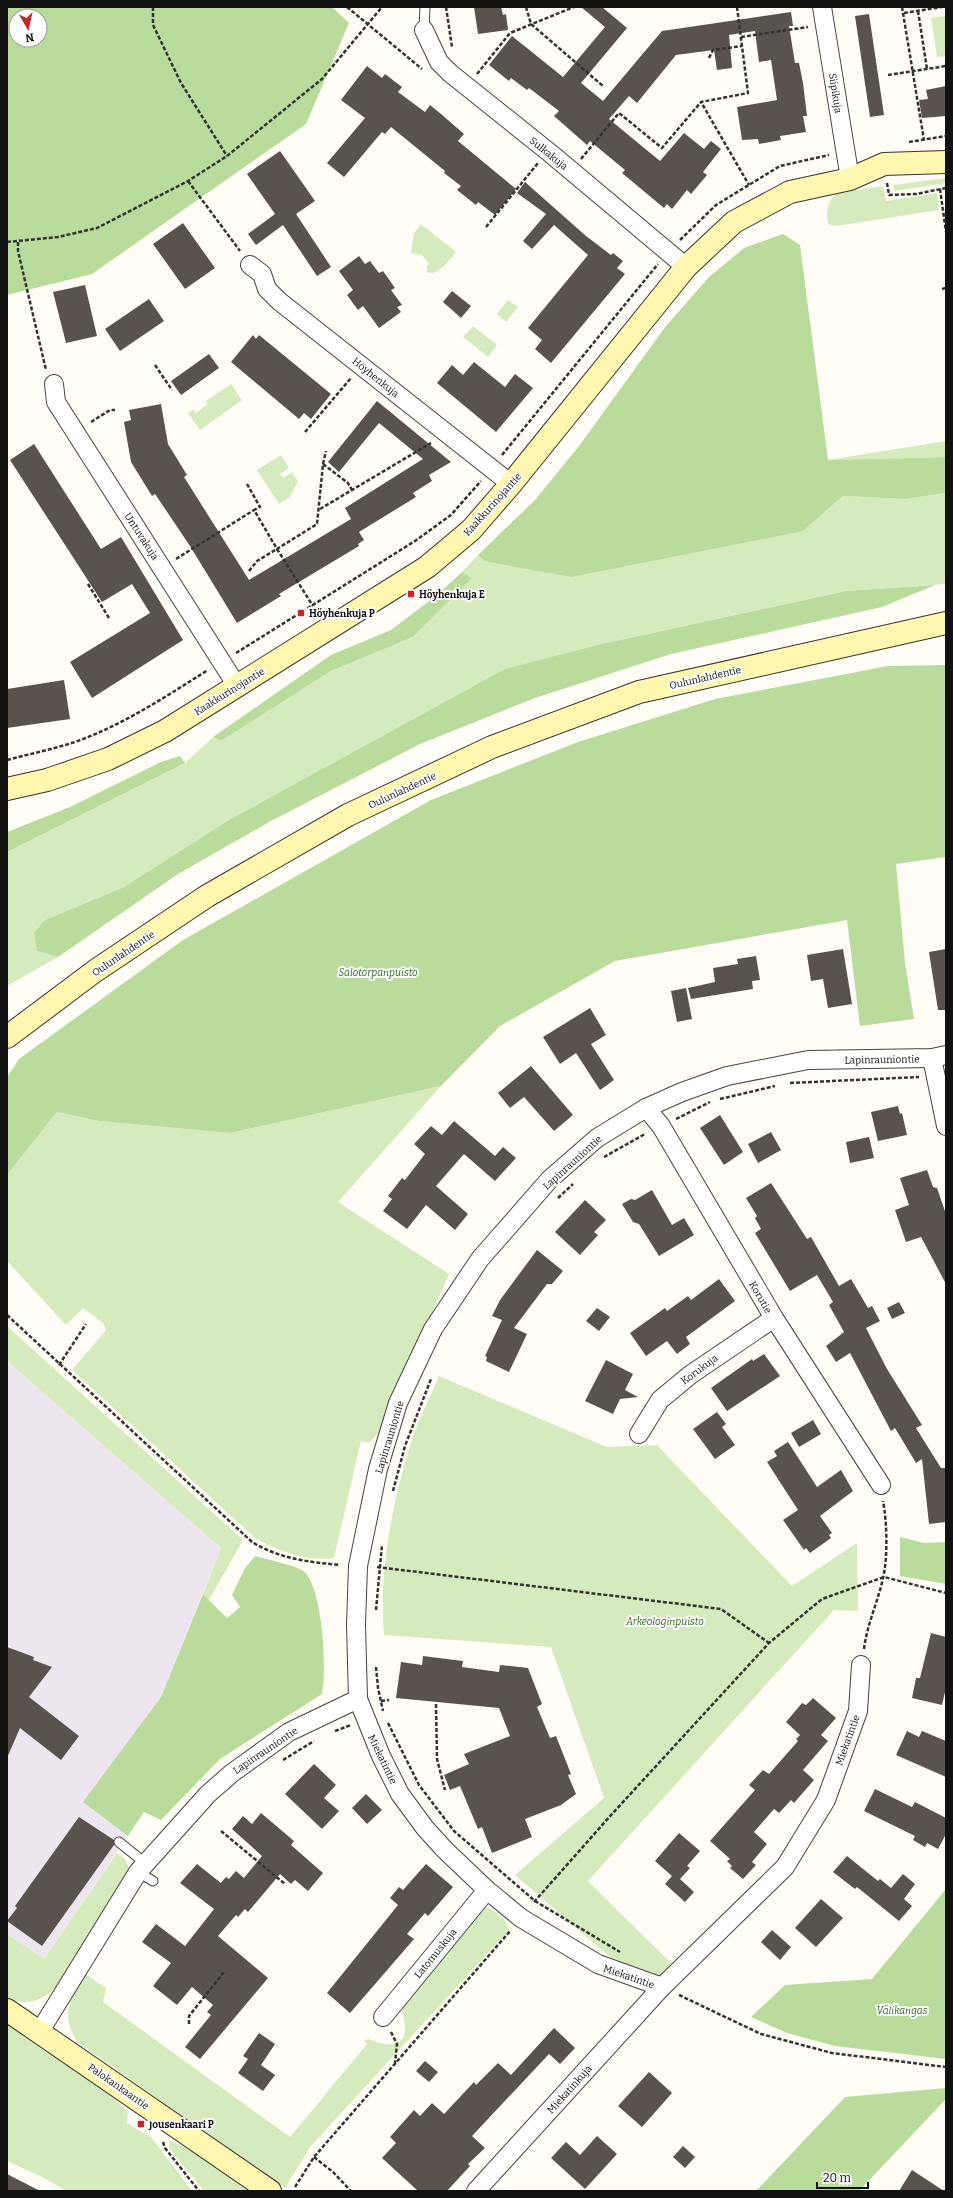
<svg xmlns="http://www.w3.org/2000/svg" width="953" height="2198" viewBox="0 0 953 2198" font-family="Bitter,serif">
<rect width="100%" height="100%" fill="#fffdf5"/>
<polygon fill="#eee6ef" points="7,1361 221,1548 161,1697 84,1802 128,1836 44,1959 7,1934"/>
<g fill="#d5ebbd">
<polygon points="946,16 946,56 937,57 931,18"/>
<polygon points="946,178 946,183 895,191 894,189 893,185"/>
<path d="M883,186L886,201L937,193L939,210L836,226L828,224C826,212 827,201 837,193Z"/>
<path d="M421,224L456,252C449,260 438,277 427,272V266L429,264L422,255L411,253L414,233Z"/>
<polygon points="508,300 518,307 506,322 497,314"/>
<polygon points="473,326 497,345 488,357 463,337"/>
<polygon points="231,384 242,400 200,430 188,413 194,409 196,413 208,404 206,401"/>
<polygon points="946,441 946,457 828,460"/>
<polygon points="281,455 289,468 280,474 283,478 292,472 298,481 290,497 279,504 257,470"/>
<polygon points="946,493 946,584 846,591 606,643 224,823 124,887 45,920 37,951 58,957 7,986 7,852 185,763 213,737 221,741 331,671 413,637 471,578 462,572 478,555 484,561 803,531 843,496 905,499"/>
<path d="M441,1086L338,1202L449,1274L381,1430L369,1443L361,1441L334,1558C308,1562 277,1551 255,1538L72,1370L106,1330L103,1323L83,1308L66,1325L7,1261V1175L57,1112L99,1121L230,1133Z"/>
<polygon points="7,1326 243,1540 209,1600 203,1594 221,1548 7,1361"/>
<path d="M439,1376L607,1447L657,1445L792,1586L857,1543L858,1611L834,1610L588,1881L672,1964L657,1978L610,1957L515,1875L604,1798L551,1647L384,1635C379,1572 391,1507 410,1446C417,1423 429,1399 439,1376Z"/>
<path d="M117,1853L125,1859L130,1870L58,1986C43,2000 26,2008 7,1997V1934L44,1959Z"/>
<path d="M485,1907C494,1909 507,1920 509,1930L311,2146L285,2188L77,2042C60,2014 70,1999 84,1973L106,1988L103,2002L290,2137L367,2044L364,2041L368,2039C379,2043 402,2052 405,2031C406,2024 402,2013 401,2006L481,1909Z"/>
<polygon points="7,2020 93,2078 128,2112 127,2123 152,2138 192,2191 66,2191 46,2179 7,2161"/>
<polygon points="169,2140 193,2151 248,2191 204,2191 169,2148"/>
</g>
<g fill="#b9dc9c" fill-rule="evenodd">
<path d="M7,7H332L349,23L306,124L92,274L7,295ZM16,16H40V40H16Z"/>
<polygon points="783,234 800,245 828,460 946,457 946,493 905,499 843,496 803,531 571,577 484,561 478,555 535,500 579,446 666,326 709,277 744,248"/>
<polygon points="462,572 472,578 413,637 331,671 221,741 213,737 331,655 391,630 437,595"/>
<polygon points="935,585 882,607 671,654 535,698 420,744 271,821 178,874 58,957 37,951 34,933 45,920 124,887 224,823 505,669 606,643 846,591"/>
<polygon points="946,665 946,857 896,864 905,963 914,1019 860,1026 847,920 615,961 500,1026 441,1086 230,1133 99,1121 57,1112 7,1175 7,1077 19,1059 183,940 431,800 578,742 715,699 888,666"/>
<polygon points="180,756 185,763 7,852 7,832 70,807 161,762"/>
<polygon points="900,1537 924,1543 946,1542 946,1584 900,1576"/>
<path d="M255,1556C268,1560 290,1564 302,1570C323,1583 327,1671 322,1694L220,1759L161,1820L144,1812L128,1836L83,1802L161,1697L203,1594L227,1618L240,1607L232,1595L245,1568Z"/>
<polygon points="946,1889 946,2059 835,2046 787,2033 751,2017 785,1985 872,1979"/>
<polygon points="946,2088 946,2099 859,2191 756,2191 845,2097"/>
</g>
<g fill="#5a524d">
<polygon points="474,7 501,7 503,15 506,14 508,30 478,34"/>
<polygon points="581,7 602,7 627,28 581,83 603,101 662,31 791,12 793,26 789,26 795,63 799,63 803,83 807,116 803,116 806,132 780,136 781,140 759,144 758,139 742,140 737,107 777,100 771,60 759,62 755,31 729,35 732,68 717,70 714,50 676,55 637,103 629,96 609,119 660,161 684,133 704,149 711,141 721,149 703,172 707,175 691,194 687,190 672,209 667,204 664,208 622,173 625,170 590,141 587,145 554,116 559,111 529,88 527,90 511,78 509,81 489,65 512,36 563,77 605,27"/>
<polygon points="869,14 884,115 870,117 855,16"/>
<polygon points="367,66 382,78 385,74 402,87 398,92 425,112 430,105 441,114 464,134 458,141 516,189 495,215 478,202 476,205 457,190 461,186 444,173 445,171 391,127 385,134 382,132 344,177 327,163 365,118 341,100"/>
<polygon points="946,86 946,116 922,118 919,100 928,99 926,90"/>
<polygon points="280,151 315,201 296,214 331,267 317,276 283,225 256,245 248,234 275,214 247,174"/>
<polygon points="525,182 586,236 611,255 613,253 623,261 617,268 625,274 551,363 535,349 542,340 528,328 588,255 554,225 532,249 523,241 546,214 517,193"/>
<polygon points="183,223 215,268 185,289 153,244"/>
<polygon points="359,256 365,264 370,261 379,273 383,271 395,288 391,290 402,305 397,307 401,312 379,328 363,306 358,310 347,295 353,290 339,271"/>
<polygon points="85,285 97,336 66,343 53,292"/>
<polygon points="452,291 471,306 461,318 443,302"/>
<polygon points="149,299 164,321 120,351 105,329"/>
<polygon points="253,335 256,339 259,335 331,394 311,419 304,413 299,419 231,362"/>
<polygon points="209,354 219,368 181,395 171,381"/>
<polygon points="474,362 505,387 515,374 533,388 496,432 437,383 452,365 463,375"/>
<polygon points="377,401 451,462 429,475 432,481 413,493 416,497 359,532 364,540 358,544 359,546 279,594 281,596 237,623 190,546 155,494 152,496 131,462 124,422 131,420 129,410 161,404 168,444 187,475 184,477 249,580 351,519 345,508 423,459 379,423 339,472 328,462"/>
<polygon points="34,444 101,549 121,537 183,640 92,698 70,662 150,613 132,584 102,602 10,460"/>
<polygon points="64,680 70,719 7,728 7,689"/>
<polygon points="843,949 852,1004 828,1008 823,979 811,981 807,955"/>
<polygon points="946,949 946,1010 938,1010 929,952"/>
<polygon points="756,956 760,980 752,981 753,989 691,999 688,988 715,982 713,968 738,964 737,959"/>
<polygon points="686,988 692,1019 677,1022 671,991"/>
<polygon points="590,1008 606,1035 591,1044 614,1080 600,1090 576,1053 560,1064 543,1037"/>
<polygon points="531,1066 573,1115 554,1131 524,1097 510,1108 498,1093"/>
<polygon points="898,1106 900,1114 902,1113 907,1135 878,1141 871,1112"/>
<polygon points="720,1115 743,1152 724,1165 700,1128"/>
<polygon points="454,1121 495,1156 503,1147 516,1158 495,1181 464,1154 436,1186 468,1214 455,1230 426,1205 407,1229 383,1211 392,1199 388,1196 402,1178 405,1180 425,1154 414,1144 431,1126 442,1135"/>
<polygon points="771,1132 781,1150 758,1163 748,1144"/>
<polygon points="869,1137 874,1158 850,1163 846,1142"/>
<polygon points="927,1170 933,1187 937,1188 946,1214 946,1284 921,1237 906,1242 895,1210 909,1205 900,1178"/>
<polygon points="771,1183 807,1239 811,1237 839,1286 851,1279 868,1308 872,1306 880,1321 866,1328 887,1369 922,1425 916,1428 941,1468 946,1468 946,1522 929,1524 922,1459 916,1463 895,1428 891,1431 850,1353 836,1362 826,1346 844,1332 829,1305 833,1302 817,1275 790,1291 755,1233 761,1229 755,1218 757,1216 746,1198"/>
<polygon points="652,1190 672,1225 684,1218 694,1235 659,1256 639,1224 633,1222 622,1204 631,1199 635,1200"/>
<polygon points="585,1200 606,1220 594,1232 598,1235 580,1255 555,1232"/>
<polygon points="537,1250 563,1271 552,1284 547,1284 514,1328 527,1334 509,1372 486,1361 487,1357 485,1356 502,1320 492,1316 500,1300"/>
<polygon points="719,1279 735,1301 686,1337 690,1344 677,1354 667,1341 646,1356 630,1333 665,1308 667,1311 688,1296 691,1300"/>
<polygon points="899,1302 905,1313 892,1319 887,1308"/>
<polygon points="597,1308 610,1317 599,1331 586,1321"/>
<polygon points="764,1354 780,1376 727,1411 711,1388 752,1359 753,1361"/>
<polygon points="606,1360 633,1374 625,1390 638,1397 620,1399 613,1414 585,1401"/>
<polygon points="717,1412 726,1424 722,1427 735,1445 715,1459 693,1429"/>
<polygon points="813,1420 821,1434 799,1447 791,1433"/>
<polygon points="788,1442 817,1487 841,1470 853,1491 820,1516 832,1533 829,1535 831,1538 810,1553 806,1548 804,1550 783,1520 798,1510 767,1462 777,1456 774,1451"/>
<polygon points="931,1633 946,1637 946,1688 942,1705 912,1698 916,1678 920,1678"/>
<polygon points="7,1647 34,1657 33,1660 52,1667 29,1697 79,1736 61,1760 20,1728 7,1758"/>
<polygon points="423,1656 463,1661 462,1667 499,1672 500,1665 528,1668 542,1704 537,1707 550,1738 556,1736 571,1774 568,1775 576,1794 561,1805 525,1819 532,1837 492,1853 482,1827 478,1829 460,1786 450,1790 444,1775 469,1764 464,1754 510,1736 499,1708 396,1698 401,1662 422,1665"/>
<polygon points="813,1698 836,1718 821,1735 828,1741 803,1770 814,1780 794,1803 791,1800 779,1813 774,1809 754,1832 767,1844 752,1862 756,1865 743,1879 730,1868 732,1866 727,1861 730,1859 710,1841 755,1790 749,1785 763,1770 769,1774 798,1741 796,1739 800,1735 786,1722 802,1703 806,1705"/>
<polygon points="907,1731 919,1737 922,1731 946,1741 946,1777 896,1755"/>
<polygon points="314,1764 336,1785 324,1798 339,1811 322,1829 285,1794"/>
<polygon points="875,1789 912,1807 915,1802 946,1818 946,1834 938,1849 927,1843 925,1847 913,1840 915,1836 864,1811"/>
<polygon points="366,1794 382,1810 367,1824 352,1808"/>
<polygon points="261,1813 294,1841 291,1845 323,1873 308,1891 295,1880 291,1884 280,1874 248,1912 245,1909 238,1917 236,1915 218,1936 268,1978 200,2059 185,2047 211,2015 207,2012 213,2005 192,1987 177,2005 153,1986 171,1963 142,1942 156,1924 185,1946 214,1909 180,1883 197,1864 221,1883 226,1877 229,1879 236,1871 244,1878 262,1856 232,1829 243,1816 252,1824"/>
<polygon points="79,1817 114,1840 114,1845 42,1946 7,1921 17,1908 15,1906"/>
<polygon points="679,1833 700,1851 687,1866 690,1868 680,1879 694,1892 685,1902 665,1884 672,1876 655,1861"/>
<polygon points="847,1856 878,1881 880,1879 891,1888 903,1874 915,1884 904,1899 912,1906 899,1921 857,1887 855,1889 833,1872"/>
<polygon points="426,1864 453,1887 428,1916 425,1913 407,1934 414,1939 350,2013 327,1993 398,1905 390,1898 399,1887 403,1890"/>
<polygon points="821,1899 843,1918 816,1947 795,1928"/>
<polygon points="772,1930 791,1947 780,1960 761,1942"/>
<polygon points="554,2028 575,2048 560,2064 549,2054 472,2136 485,2148 468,2164 470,2166 447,2191 418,2191 382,2158 396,2143 390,2137 414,2110 420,2116 432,2103 444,2114 474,2082 476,2085 498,2063 511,2075"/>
<polygon points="259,2033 275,2044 261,2065 275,2075 263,2091 238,2073 248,2059 243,2056"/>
<polygon points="425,2061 438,2072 429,2082 416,2071"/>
<polygon points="649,2072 672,2093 642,2127 618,2106"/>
<polygon points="597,2136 617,2154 585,2189 551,2158 566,2142 580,2155"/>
<polygon points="683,2146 695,2157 685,2168 673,2157"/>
<polygon points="912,2170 944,2191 899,2191"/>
<polygon points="7,2174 40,2191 7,2191"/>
</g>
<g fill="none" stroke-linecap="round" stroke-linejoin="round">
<g stroke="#444" stroke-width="11">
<g id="lane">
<polyline points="424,30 425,7"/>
<polyline points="119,1842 145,1863"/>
<polyline points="138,1872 153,1881"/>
</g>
</g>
<g stroke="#444" stroke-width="20">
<g id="street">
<polyline points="822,7 850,179"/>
<polyline points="424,30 439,62 450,73 550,153 686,267"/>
<polyline points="250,265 262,274 267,289 279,301 511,484"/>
<polyline points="54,384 56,402 237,686"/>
<polyline points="932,1058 946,1126"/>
<polyline points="646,1108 661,1126 774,1318 881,1485"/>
<polyline points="639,1434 660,1400 690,1375 774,1318"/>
<polyline points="662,1987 598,1964 521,1918 487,1890 445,1850 425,1828 400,1794 381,1756 358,1699 356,1625 358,1566 378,1469 398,1403 433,1329 480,1259 550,1179 597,1138 646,1108 682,1092 727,1076 808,1060 932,1058 946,1055"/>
<polyline points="383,2017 487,1890"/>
<polyline points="40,2031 138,1872 208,1794 232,1773 289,1732 358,1699"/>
<polyline points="476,2191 662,1987 785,1867 826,1800 858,1711 861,1665"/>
</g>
</g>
<g stroke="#333" stroke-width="24">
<g id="secondary">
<polyline points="7,789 47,780 108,759 165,731 427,567 471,530 511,484 686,267 734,222 790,192 850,179 884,164 946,162"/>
<polyline points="7,1037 95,971 207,896 348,815 492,747 639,692 946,623"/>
<polyline points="7,2010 270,2191"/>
</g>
</g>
<g stroke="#333" stroke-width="2.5" stroke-dasharray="4 2" stroke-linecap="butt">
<polyline points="153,7 153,25 181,83 227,156"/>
<polyline points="347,7 422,69"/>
<polyline points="446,7 452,47"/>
<polyline points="526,7 531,24 603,86"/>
<polyline points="737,7 748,93 701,102 749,185"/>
<polyline points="902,7 924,140"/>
<polyline points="918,11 927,69"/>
<polyline points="904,13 942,7"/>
<polyline points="741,37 808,27"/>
<polyline points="709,58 713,50 742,46"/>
<polyline points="477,74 510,33 574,7"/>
<polyline points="888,75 946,66"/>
<polyline points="909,142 946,136"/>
<polyline points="581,159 619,113 662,148 701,102"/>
<polyline points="188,181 240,251"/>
<polyline points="887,183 889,195 916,194 946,188"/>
<polyline points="940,189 946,232"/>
<polyline points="486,227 538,163"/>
<polyline points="680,240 716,205 780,166 829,155"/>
<polyline points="7,242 58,237 97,228 188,181 227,156 322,79 382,7"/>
<polyline points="18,242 18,251 46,370"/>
<polyline points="942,289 946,288"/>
<polyline points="155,365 172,390"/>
<polyline points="91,422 110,410 115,410"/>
<polyline points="305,432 351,378"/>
<polyline points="502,455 658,264"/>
<polyline points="323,464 348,483 352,490"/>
<polyline points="247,484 260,507 254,510 277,549 317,524 323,464 326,451"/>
<polyline points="320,509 431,443"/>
<polyline points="176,559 254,510"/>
<polyline points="249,571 257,561 277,549 313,606"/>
<polyline points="88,584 109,618"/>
<polyline points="236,653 415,541 451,515 481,481"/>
<path d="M7,760C30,754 53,749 75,742C123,725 165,697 208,670"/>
<polyline points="790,1083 919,1077"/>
<polyline points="720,1099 775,1086"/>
<polyline points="676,1119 710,1102"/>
<polyline points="604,1157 645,1134"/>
<polyline points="558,1198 573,1184"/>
<path d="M7,1315L252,1542C280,1559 309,1562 340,1565"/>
<polyline points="59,1365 86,1324"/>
<polyline points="393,1491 405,1446 431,1379"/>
<polyline points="377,1567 721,1609 769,1643"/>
<polyline points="376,1610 382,1545"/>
<path d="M864,1649C867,1624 878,1602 883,1578C888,1558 887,1521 883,1501"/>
<polyline points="376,1667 378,1688 383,1711"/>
<polyline points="381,1701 389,1700"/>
<polyline points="436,1704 437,1759 445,1790"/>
<polyline points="388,1723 419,1785 454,1831 535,1901 620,1952"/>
<polyline points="335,1731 351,1725"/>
<polyline points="283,1760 314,1741"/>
<polyline points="221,1831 285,1884"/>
<polyline points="534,1902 612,1814 769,1643 822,1599 884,1577 946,1593"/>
<polyline points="679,1995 761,2034 832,2053 946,2067"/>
<polyline points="189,2024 189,2016 224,1972"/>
<polyline points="391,2032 397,2044 395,2063"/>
<polyline points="163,2142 165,2148 199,2191"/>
<polyline points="314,2157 333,2172 351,2191"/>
<polyline points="295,2187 314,2157 511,1930"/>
</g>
<use href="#lane" stroke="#fff" stroke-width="9"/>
<use href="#street" stroke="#fff" stroke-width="18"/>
<use href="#secondary" stroke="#fff6b0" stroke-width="22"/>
</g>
<g fill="#c4262e" stroke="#fff" stroke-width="1.5">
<rect x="407" y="590" width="8" height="8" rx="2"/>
<rect x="297" y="609" width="8" height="8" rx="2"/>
<rect x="137" y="2120" width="8" height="8" rx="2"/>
</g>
<g text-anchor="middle" stroke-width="4" stroke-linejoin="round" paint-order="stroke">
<g font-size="10" fill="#111" stroke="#fff">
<text transform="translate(836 93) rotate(81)" y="4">Siipikuja</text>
<text transform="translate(549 153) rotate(39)" y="4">Sulkakuja</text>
<text transform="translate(376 377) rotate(39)" y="4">Höyhenkuja</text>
<text transform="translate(492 504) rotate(-48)" y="4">Kaakkurinojantie</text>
<text transform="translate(142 536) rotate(57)" y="4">Untuvakuja</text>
<text transform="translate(705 677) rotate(-13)" y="4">Oulunlahdentie</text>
<text transform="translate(229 691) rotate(-32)" y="4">Kaakkurinojantie</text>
<text transform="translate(402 790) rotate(-25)" y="4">Oulunlahdentie</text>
<text transform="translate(123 953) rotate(-34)" y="4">Oulunlahdentie</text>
<text transform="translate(882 1059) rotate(-1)" y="4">Lapinrauniontie</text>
<text transform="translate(572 1162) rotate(-42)" y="4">Lapinrauniontie</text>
<text transform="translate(761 1297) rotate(60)" y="4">Korutie</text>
<text transform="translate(699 1369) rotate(-36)" y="4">Korukuja</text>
<text transform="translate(389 1437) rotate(-73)" y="4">Lapinrauniontie</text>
<text transform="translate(847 1740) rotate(-70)" y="4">Miekatintie</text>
<text transform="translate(265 1750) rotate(-34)" y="4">Lapinrauniontie</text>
<text transform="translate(383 1759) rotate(64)" y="4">Miekatintie</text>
<text transform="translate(435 1953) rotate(-51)" y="4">Latomuskuja</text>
<text transform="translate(629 1976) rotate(19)" y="4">Miekatintie</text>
<text transform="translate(119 2086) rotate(35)" y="4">Palokankaantie</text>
<text transform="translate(569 2089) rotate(-48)" y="4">Miekatinkuja</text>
</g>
<g font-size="10" font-weight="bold" fill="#111" stroke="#fff" text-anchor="start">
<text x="419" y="598">Höyhenkuja E</text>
<text x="309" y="617">Höyhenkuja P</text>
<text x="149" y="2128">Jousenkaari P</text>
</g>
<g font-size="10" font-style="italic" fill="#2f6b1f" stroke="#fff">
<text x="378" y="976">Salotorpanpuisto</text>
<text x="665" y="1625">Arkeologinpuisto</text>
<text x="902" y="2014">Välikangas</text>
</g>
</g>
<rect width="953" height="2198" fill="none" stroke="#111111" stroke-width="16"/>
<g transform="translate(28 28) rotate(171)"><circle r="19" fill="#ffffff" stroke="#a0a0a0"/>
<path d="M0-3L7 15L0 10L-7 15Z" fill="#c4262e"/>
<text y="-6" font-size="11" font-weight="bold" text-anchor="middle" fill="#111111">N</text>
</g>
<path d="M817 2182v6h51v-6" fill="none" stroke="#111111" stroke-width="2"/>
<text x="823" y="2182" font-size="12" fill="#111111" stroke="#ffffff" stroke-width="3" paint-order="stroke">20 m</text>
</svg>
